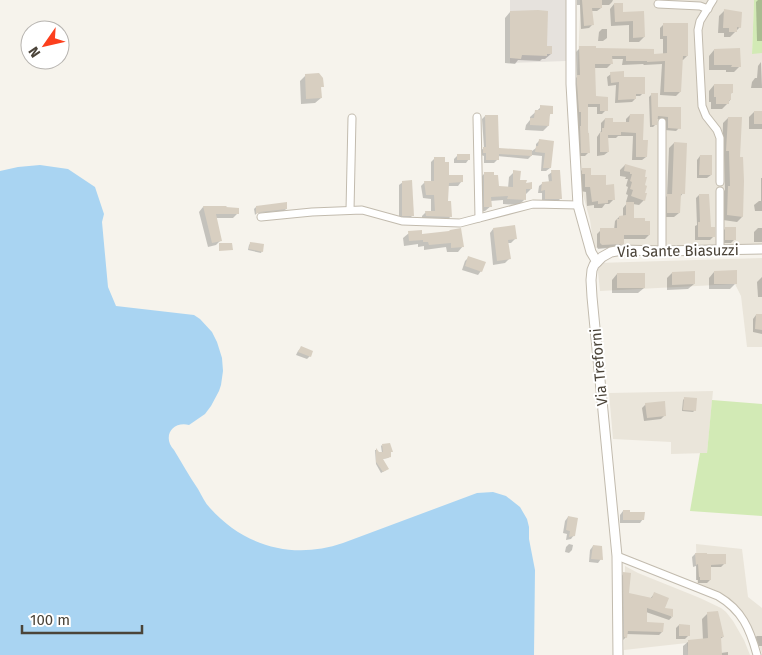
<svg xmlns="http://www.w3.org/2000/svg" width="762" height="655" viewBox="0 0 762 655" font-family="'Fira Sans',sans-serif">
<rect width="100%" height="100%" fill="#f6f3ec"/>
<g fill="#eae5da">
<polygon points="580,0 754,0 752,53 762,53 762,244 594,248 590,220 583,195 577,155 576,104 580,15"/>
<polygon points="762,258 762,347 747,347 741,296 735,284 600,291 597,263"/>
<polygon points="713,391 707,453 671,454 671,442 613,439 609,393"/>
<polygon points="696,544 742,549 748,597 762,608 762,654 755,634 743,614 735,604 727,598 717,592 697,584"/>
<polygon points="625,566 638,573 700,598 721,608 726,612 733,621 744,640 750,655 688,655 687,643 624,650"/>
</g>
<polygon fill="#e6e2dd" points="510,0 568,0 566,61 510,63"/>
<g fill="#d2eab5">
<polygon points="754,0 762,0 762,53 752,54"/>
<polygon points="712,400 762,404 762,516 690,511 700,453 707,453"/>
</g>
<path fill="#a9d4f2" d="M40,165L68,169L95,187L104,214L102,222L108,287L116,306L194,315L200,319L212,332L217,342L222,358L223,371L221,385L219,391L211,406L205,414L189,425C172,421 162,437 174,450C182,463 189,476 198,489C202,496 205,503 210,508C245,547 294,560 343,543L477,493L493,492L506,496L520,507L527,519L529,527V539L535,570L534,655H0V171L18,167Z"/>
<g fill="#0003">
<polygon points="577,0 613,0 612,2 609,5 601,5 601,8 597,11 591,11 592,25 589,28 581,29 580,5 577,5"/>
<polygon points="758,0 762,0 762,41 757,41 756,2"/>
<polygon points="614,4 621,13 643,13 644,37 639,42 629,42 629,25 611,26 610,9"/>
<polygon points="724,11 740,27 730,37 724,37 724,33 718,33 719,16"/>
<polygon points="510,12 546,47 551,54 545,59 542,59 540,61 518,60 515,64 505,63 505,18"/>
<polygon points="664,24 687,56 683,60 681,60 680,92 676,96 660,95 662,64 644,65 643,64 622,65 623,59 611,59 611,64 607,68 594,68 595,98 606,110 602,114 597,114 597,107 587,107 589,152 585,156 578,156 577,116 575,116 574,80 577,77 576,52 580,48 653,56 663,55 663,39 660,39 660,28"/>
<polygon points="602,29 607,29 607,38 603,41 598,41 599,32"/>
<polygon points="714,50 740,66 734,72 726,72 726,70 709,70 709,56"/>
<polygon points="761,62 762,88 751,88 752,82 755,78 757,78 758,66"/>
<polygon points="611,74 623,78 643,93 640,96 635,96 635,99 632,102 615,103 616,85 608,86 607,77"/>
<polygon points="306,75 323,86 320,88 321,98 315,103 301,104 300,81"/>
<polygon points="714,85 732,93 730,94 730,100 728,103 722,109 711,109 711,102 709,102 709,91"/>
<polygon points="652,94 657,108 680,109 679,128 676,131 665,130 666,120 656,119 656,124 653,127 650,127 649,97"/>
<polygon points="541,107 551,113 549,116 548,126 543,131 525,130 526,125 530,120 530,117"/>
<polygon points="754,112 762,112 762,129 749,129 749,117"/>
<polygon points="630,115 642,142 646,157 642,160 632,160 633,136 618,136 616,138 607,138 608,152 604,155 597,156 597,137 601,131 601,123 605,119 612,123 626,123 626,119"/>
<polygon points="485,116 497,149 532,151 536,148 536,144 539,141 553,142 550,168 546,171 541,171 542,156 532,155 528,159 497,156 497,160 494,163 484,163 484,156 481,155 480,151 484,148 482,119"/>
<polygon points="728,118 739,159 742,217 737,222 723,220 723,192 725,190 724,156 722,156 723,123"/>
<polygon points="674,143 683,193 680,197 679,213 674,217 663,217 663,200 667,196 669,148"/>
<polygon points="458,155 469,159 466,163 454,163 454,159"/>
<polygon points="700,156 711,175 707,178 697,178 697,160"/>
<polygon points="435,158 448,176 461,182 458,186 448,186 447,202 450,217 447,221 422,220 422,216 426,212 431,212 431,199 423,198 421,186 425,182 431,182 431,162"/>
<polygon points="625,165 643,186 644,200 639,205 633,204 633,219 649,235 645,239 622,239 622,243 618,247 598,249 597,247 597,234 601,230 614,230 615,221 619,217 623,217 623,208 628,202 626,202 628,195 626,194 628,187 626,186 628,179 625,179 626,177 620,176 620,170"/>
<polygon points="583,169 589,177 604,187 614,199 609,204 605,204 602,208 594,208 594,205 587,206 586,192 580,191 578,174"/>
<polygon points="514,172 519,181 531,189 526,194 524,200 519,205 503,204 503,200 490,201 491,206 485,211 479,212 479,179 484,174 498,187 508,188 509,177"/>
<polygon points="552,172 560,199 557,202 542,202 542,193 538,193 539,186 543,183 549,182 548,175"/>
<polygon points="761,178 762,178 762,213 762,211 755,211 754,205 759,201 761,201"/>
<polygon points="403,182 412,216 409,219 399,219 399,185"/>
<polygon points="699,195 713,237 710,240 695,240 695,226 697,225 696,198"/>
<polygon points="203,207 237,214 233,218 216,218 220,241 216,245 208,247 199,212"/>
<polygon points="256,207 286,209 284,211 257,213 255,215 254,209"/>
<polygon points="726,228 735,239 731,243 722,243 722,232"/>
<polygon points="758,228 762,228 762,242 754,242 754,232"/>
<polygon points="493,229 515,239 511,243 507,243 509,259 505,263 493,265 490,233"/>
<polygon points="449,232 463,246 458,252 447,252 446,247 424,250 424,246 418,247 418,244 404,246 403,238 409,233 421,235"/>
<polygon points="251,243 262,251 261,253 248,250 249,245"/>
<polygon points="469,257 481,271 478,275 462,270 465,261"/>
<polygon points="714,272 736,283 730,289 709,289 709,278"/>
<polygon points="672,273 694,284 688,289 667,290 667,278"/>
<polygon points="617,274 644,288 638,293 612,293 612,280"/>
<polygon points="762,277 762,297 758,297 757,282"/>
<polygon points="756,315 762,316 762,334 753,332 753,319"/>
<polygon points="301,348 310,356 307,359 296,355 298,351"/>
<polygon points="685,398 695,410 693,412 682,411 683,400"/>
<polygon points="646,404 665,415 661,419 644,421 642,408"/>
<polygon points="382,445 389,453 390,456 388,458 382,459 386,470 381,473 376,464 375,450 376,450 378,454 382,453 381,446"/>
<polygon points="623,511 629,513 643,519 640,523 620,523 620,515"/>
<polygon points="568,517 574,535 571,539 566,540 567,534 563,533 565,521"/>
<polygon points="569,544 573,545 572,550 569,553 565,552 566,547"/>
<polygon points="593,546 601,559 598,563 589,562 590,550"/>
<polygon points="695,554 706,556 724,564 721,567 710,567 710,580 707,583 698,583 698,580 696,580 696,566 693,567 692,557"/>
<polygon points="624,573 627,594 650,599 654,594 664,610 672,617 669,620 646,612 646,624 662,632 659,635 626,634 626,637 623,640 621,640 621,577"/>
<polygon points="708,613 723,637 720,639 721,653 728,652 728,655 683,655 683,646 689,641 703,640 702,619"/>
<polygon points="679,625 689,635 685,639 676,639 676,628"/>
<polygon points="757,636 762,636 762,646 756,646 753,639"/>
</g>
<g fill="#d8cfc1">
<polygon points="582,0 602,0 602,8 592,8 594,25 584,26"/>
<polygon points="614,3 623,3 623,12 644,11 645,37 633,38 633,21 615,22"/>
<polygon points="724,9 742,12 741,28 737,27 737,32 729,32 729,28 723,28"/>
<polygon points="538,10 548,11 547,46 552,46 552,54 547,54 547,56 522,55 521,59 510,58 510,11"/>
<polygon points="663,23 688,23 688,56 683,56 681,92 664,92 665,61 647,62 647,61 626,61 626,56 612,56 613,64 595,64 596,96 608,97 608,111 600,111 600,104 588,104 588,133 589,133 590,153 581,153 580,126 581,126 581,112 579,112 577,84 577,75 580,75 579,46 596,46 596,48 654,49 654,54 667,53 667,36 663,36"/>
<polygon points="740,48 741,67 731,67 732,65 714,65 714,49"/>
<polygon points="624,71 624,77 645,77 645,94 636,94 636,99 618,100 619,82 611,83 610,72"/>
<polygon points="319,73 323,78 324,87 321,87 322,98 306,99 305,74"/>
<polygon points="714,84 733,84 733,93 731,93 731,100 729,100 729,104 716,104 716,97 714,97"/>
<polygon points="651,93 658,93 658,107 681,107 681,129 668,128 668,117 658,116 657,125 652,125"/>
<polygon points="540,105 553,106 553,114 550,114 549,126 530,125 530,118 534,118 535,110 540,110"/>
<rect x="754" y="111" width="8" height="13"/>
<polygon points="630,114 644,114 643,140 648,140 647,157 636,157 636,133 621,132 621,135 608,135 609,152 600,152 600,132 602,132 602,128 604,128 605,118 613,118 613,122 629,122"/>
<polygon points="485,115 498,115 499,148 532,150 532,156 499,154 499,160 486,160 486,153 483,153 483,147 486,147"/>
<polygon points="728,117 742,117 740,157 743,157 744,181 743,217 727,215 728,186 730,186 729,151 726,151"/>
<polygon points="539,139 554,141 551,168 543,168 545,153 535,152 536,146 538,146"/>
<polygon points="674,142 687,143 685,194 681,194 680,213 667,213 667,194 672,194"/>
<rect x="457" y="154" width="13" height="6"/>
<polygon points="700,155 712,155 712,175 699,175"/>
<polygon points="434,157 445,157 445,162 449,162 449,175 463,175 463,182 449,183 448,201 451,201 452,217 426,216 425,211 435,211 434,195 426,195 424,181 434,181"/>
<polygon points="625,164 646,170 645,177 647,177 645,185 647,186 645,193 647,193 645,201 631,196 633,190 630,189 632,182 630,181 632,174 630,174 630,172 624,171"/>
<polygon points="582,168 591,168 591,175 606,175 606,185 614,184 615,200 608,200 608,203 598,204 598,201 592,202 590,187 585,187 585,174 582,174"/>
<polygon points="513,170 521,171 520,180 527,180 526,183 532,182 532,189 526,189 526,200 507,199 508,196 491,197 492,207 484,207 484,172 494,172 494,175 498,175 499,186 513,187"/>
<polygon points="551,170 560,170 562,199 545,199 545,190 541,191 542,182 552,181"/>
<polygon points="412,180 414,216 402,216 402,181"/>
<polygon points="699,194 709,194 711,227 715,227 715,237 698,237 698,222 700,222"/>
<polygon points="287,202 287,209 260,212 256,214 256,206"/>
<polygon points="626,202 634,202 634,218 645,218 645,221 650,221 650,235 624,235 624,244 602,245 600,243 600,228 617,228 617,219 619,219 619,216 626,215"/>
<polygon points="203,206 227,206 226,207 239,208 239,214 216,214 222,241 212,243"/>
<polygon points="515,225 517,239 508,240 511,259 497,261 493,228"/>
<rect x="725" y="227" width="11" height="13"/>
<polygon points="461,228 464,247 451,248 451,243 429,245 428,242 423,242 423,240 409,241 408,231 422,230 422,234 449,231 450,230"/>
<polygon points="250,242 264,244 263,252 249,249"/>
<polygon points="219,243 232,243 233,250 219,251"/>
<polygon points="468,256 486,262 482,272 465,266"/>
<polygon points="737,270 737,284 714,284 714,271"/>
<polygon points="695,271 695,284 672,285 672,272"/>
<rect x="617" y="273" width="28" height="15"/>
<polygon points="756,314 762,314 762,330 755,329"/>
<polygon points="301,346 313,351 311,357 298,352"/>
<polygon points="684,397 697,398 696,411 683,410"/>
<polygon points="665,401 666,416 647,418 645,403"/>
<polygon points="390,443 393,452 391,452 391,457 383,459 389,469 383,472 376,462 376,448 379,452 383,452 382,444"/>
<polygon points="623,510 630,510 630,512 645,512 644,520 623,520"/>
<polygon points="568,516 578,518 575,536 569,537 570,531 566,530"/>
<polygon points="593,545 602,546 603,560 591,559"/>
<polygon points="695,553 707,553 707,554 726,554 726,564 711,565 711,580 700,580 700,577 699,577 698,564 696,565"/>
<polygon points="623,572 631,573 629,593 652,598 654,592 669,598 665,608 673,609 673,617 647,608 647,622 664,623 663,632 628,631 627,638 624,637"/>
<polygon points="718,611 724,637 721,637 722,655 688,655 688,640 708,638 707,612"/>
<polygon points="679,624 690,625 690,636 679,636"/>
</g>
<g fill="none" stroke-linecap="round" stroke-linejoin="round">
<g stroke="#c2bbae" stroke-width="9">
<g id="minor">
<polyline points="713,0 700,21 698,30 702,106 706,116 717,130 720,138 720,182"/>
<polyline points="658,4 700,6 708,9"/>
<polyline points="477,117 479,218"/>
<polyline points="662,122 662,251"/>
<polyline points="720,191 720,249"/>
<polyline points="350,210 352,118"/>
<polyline points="261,217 312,212 362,210 402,221 460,223 533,204 578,205"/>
<path d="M617,556L718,596C742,610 750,629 757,655"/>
</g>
</g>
<g stroke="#c2bbae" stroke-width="11">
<g id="tertiary">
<polyline points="571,0 571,84 578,205 591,252 597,262"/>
<polyline points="618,655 617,556 592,297 591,280 592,270 594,265 602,257 611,252 622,250 662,251 762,249"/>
</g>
</g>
<use href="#minor" stroke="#fff" stroke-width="7"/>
<use href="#tertiary" stroke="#fff" stroke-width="9"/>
</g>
<g text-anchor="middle" stroke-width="4" stroke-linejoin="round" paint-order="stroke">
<g font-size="15" fill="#4b4439" stroke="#fff">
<text transform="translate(678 251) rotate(-1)" y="5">Via Sante Biasuzzi</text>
<text transform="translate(599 367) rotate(-95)" y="5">Via Treforni</text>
</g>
</g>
<g transform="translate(45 45) rotate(236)"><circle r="24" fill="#ffffff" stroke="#b7b4b0"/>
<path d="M0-4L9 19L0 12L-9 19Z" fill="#fc3f1d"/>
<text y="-8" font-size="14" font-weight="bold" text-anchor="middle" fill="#4b4439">N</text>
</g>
<path d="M22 625v8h120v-8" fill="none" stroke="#4b4439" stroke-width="2.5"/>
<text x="30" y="625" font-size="15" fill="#4b4439" stroke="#ffffff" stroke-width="4" paint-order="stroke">100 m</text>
</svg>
